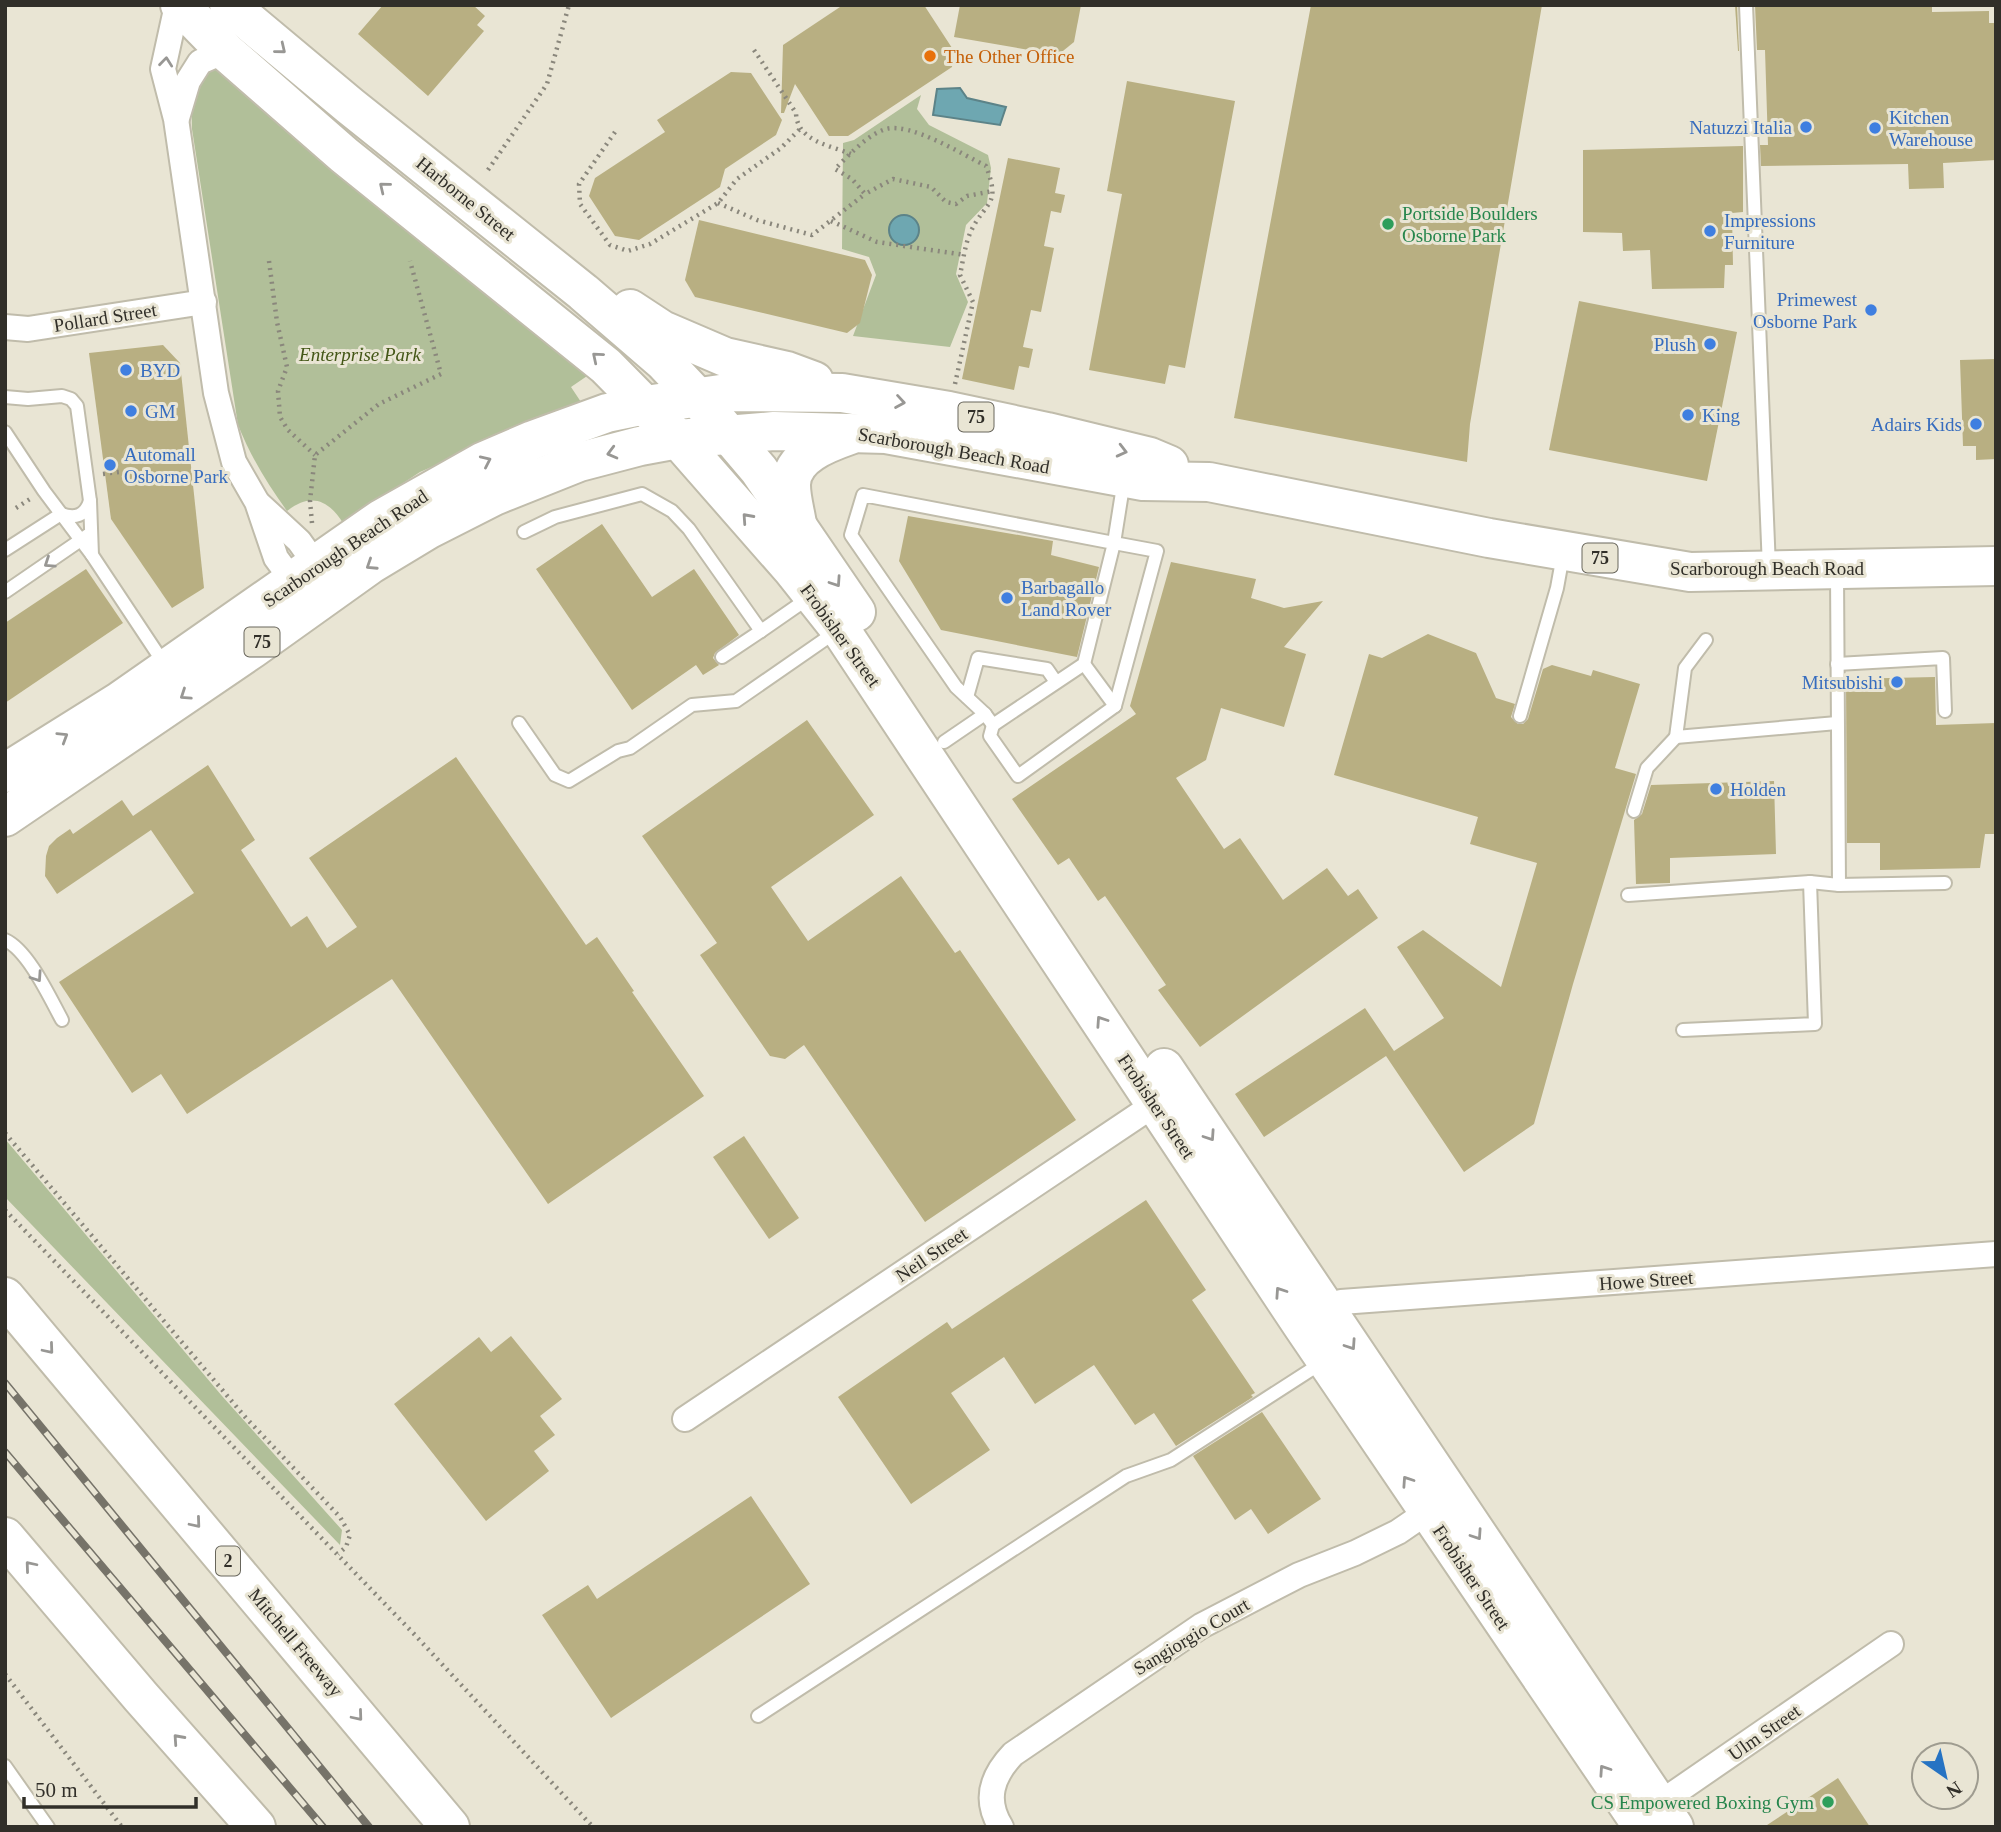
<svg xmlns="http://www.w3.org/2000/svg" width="2001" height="1832" viewBox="0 0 2001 1832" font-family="Georgia,serif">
<rect width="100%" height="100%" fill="#e9e5d4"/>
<g fill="#b1bf99">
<path d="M214,68L225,72L590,374L571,387L581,402L420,472L343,523C328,499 310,493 287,511C267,483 251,457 238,425L192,129C191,104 193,92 206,70Z"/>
<polygon points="921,95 917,109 929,125 988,155 991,168 987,203 966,225 956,274 968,302 950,347 853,336 876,275 869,257 842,249 843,143 854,140"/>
<polygon points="5,1139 222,1396 342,1530 340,1545 5,1197"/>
</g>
<g fill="#6ea7b1" stroke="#5c8388" stroke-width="2">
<polygon points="960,88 967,98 1006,107 1000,125 933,115 937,89"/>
<circle cx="904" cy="230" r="15"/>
</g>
<g fill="#b8af82">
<polygon points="383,5 473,5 485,16 477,25 484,31 428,96 358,34"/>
<polygon points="843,5 924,5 954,51 952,67 848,136 829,136 795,84 784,113 781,113 783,45"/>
<polygon points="960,5 1081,5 1074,42 1058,55 954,37"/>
<polygon points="1311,5 1542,5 1470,424 1467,462 1234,418"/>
<polygon points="1735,5 1737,5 1739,51 1738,51"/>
<polygon points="1755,5 1932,5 1932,12 1989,11 1989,23 1996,23 1996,160 1943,163 1944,188 1909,189 1908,164 1761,166 1760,145 1768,145 1765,50 1757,50"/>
<polygon points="731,72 751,73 782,120 776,135 725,169 720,187 639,240 615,236 589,196 595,178 665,132 657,120"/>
<polygon points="1127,81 1235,101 1185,368 1169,365 1165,384 1089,370 1122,194 1107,191"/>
<polygon points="1743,146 1743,212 1732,213 1733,265 1725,265 1724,288 1652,289 1650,250 1623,251 1622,233 1583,232 1583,150"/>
<polygon points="1008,158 1060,168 1055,193 1065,195 1061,213 1051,211 1044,246 1054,248 1041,312 1031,310 1023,347 1033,349 1029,368 1019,366 1014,390 962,379"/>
<polygon points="699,220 865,260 872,275 860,323 847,333 695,297 685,280"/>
<polygon points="1579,301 1737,332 1707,481 1549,450"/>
<polygon points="163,345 180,363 204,588 172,608 111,519 89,353"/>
<polygon points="1996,359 1996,459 1976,460 1976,446 1963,446 1960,360"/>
<polygon points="908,516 1053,541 1051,555 1099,567 1077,657 941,630 899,561"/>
<polygon points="602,524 652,597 694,569 739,635 715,653 713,658 719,665 703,675 696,665 632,710 536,569"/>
<polygon points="1171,562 1256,579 1251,598 1284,608 1323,601 1284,647 1306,654 1284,727 1221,708 1206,760 1176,778 1224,849 1240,838 1283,900 1327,868 1348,896 1358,889 1378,918 1200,1047 1158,990 1166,985 1105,896 1098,901 1069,858 1058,865 1012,799 1136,714 1130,706"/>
<polygon points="86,569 123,623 5,703 5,623"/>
<polygon points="1428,634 1476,653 1496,698 1515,704 1511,717 1518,724 1523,724 1528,719 1543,669 1552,665 1591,676 1593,670 1640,684 1615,768 1636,774 1573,984 1534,1124 1464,1172 1386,1056 1264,1137 1235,1094 1365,1008 1394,1051 1444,1018 1397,947 1423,930 1501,987 1537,863 1470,844 1478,817 1334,775 1369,654 1382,658"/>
<polygon points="1935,677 1936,725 1996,723 1996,834 1985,834 1980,868 1880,870 1880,843 1847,843 1846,679"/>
<polygon points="807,720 874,815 771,887 808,941 901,876 955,953 960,950 1076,1120 925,1222 804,1045 785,1059 770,1056 700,955 717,943 642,836"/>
<polygon points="456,757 586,945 597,937 634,991 632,992 704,1096 548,1204 392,979 187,1114 161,1074 132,1093 59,982 194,893 151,830 57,894 45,876 46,856 49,846 57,838 70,829 73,834 122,800 133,816 208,765 255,840 241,850 291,927 307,916 327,948 357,927 309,858"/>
<polygon points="1774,781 1776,854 1670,858 1670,883 1636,884 1634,820 1642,814 1651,785"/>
<polygon points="744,1136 799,1218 769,1239 713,1157"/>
<polygon points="1146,1200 1206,1290 1192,1300 1255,1393 1251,1395 1253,1397 1176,1446 1154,1413 1135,1425 1094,1365 1035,1404 1004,1357 951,1393 990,1450 911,1504 838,1397 947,1322 952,1329"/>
<polygon points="511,1336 562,1399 540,1416 555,1435 534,1451 549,1471 486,1521 394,1404 479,1337 491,1352"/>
<polygon points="1262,1412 1321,1499 1268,1534 1251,1509 1235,1520 1193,1456"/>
<polygon points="751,1496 810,1584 611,1718 542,1615 588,1585 597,1599"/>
<polygon points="1838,1778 1870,1827 1764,1827"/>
</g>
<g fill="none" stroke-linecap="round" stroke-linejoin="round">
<g stroke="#c0bcab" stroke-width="16">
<g id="service">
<polyline points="1746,5 1769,568"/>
<polyline points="5,397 28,399 62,396 71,399 77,406 90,501 92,555 165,665"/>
<polyline points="5,432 44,491 92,555"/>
<polygon points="863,495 1114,543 1084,664 993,725 985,714 956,687 851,535"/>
<polyline points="524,532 555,517 642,494 672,511 689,529 761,631 810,597"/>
<path d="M5,550L61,514C75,519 85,516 90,501"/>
<polyline points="1837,574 1839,885"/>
<polyline points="5,592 88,535"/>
<polyline points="1706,640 1685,668 1676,737 1837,723"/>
<polyline points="722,657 761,631"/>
<polyline points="1084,664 1115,706"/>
<polyline points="1837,664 1943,658 1945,711"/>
<polyline points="967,697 978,658 1047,669 1056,682"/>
<polyline points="1520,716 1557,588 1563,555"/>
<polyline points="519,723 555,775 569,781 618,751 630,748 692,705 736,701 837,631"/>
<polyline points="993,725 990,736 1018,776 1115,706 1157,551 1114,543 1124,480"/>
<polyline points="944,742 985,714"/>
<polyline points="1634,811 1647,768 1676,737"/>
<polyline points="1810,882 1839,885 1945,883"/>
<polyline points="1628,895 1810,882 1815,1024 1683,1030"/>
<path d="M5,940C28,950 50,998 62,1020"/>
<polyline points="758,1716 1126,1476 1171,1460 1323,1362"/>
<polyline points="5,1766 48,1827"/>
</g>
</g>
<g stroke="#c0bcab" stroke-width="28">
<g id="minor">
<polyline points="177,5 163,69 176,119 216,393 234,462 257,502 276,558 301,592"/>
<polyline points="177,118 188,81 200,62 225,51"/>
<polyline points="5,327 28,329 204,302"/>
<polyline points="260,505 299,541 324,576"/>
<polyline points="1314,1317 1341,1302 1996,1254"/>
<polyline points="685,1419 1167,1096"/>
<polyline points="1647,1812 1891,1644"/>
<path d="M1001,1827C984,1800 992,1776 1013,1754L1201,1626L1299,1575L1355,1553L1398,1532L1439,1504"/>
</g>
</g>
<g stroke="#c0bcab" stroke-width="42">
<g id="primary">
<polyline points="180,5 225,51 344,155 606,366 678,439 792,569 842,632 1302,1325 1643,1827"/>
<polyline points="229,5 350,106 583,292 663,361 697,397 759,470 856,612"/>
<polyline points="630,309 662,330 725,357 787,371 814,381"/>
<path d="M797,524C795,511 791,498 791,485C791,456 827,443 850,435"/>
<polyline points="5,773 120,701 381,519 482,462 533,440 607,413 646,405 734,392 842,393 949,411 1047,432 1150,457 1169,465"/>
<polyline points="5,817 252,649 371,564 429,529 494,496 579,462 640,446 678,439 774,431 886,434 1143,481 1209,482 1489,538 1690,572 1996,566"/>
<polyline points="1164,1068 1674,1827"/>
</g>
</g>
<g stroke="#c0bcab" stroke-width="42">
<g id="motorway">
<polyline points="5,1297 450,1827"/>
<polyline points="5,1537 141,1697 256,1827"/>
</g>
</g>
<g stroke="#8a877c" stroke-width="4.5" stroke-dasharray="2 5" stroke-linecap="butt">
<path d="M754,50L796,113C797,141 829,145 851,154"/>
<polyline points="615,132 579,184 580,204 610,245 628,251 650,244 718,203 737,179 781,148 800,129"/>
<polyline points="488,170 547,84 569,5"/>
<polyline points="718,203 757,220 812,235 865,194"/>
<polyline points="831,221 877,242 965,255"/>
<polyline points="269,261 277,322 287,367 278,391 280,417 288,430 315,455"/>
<path d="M955,384L973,302L960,275C963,261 965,244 971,231C987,199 1001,206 986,166C964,155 910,122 886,129C868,134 848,156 835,169L852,179L865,194L893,179L931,187L946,202L956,204L967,196L993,191"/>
<polyline points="103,474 119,472"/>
<polyline points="16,508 30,499"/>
<polyline points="312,523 310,501 315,455 379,404 441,374 410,261"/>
<polyline points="5,1133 246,1418 340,1517 350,1535 346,1547 338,1554"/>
<polyline points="5,1210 415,1635 593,1827"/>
<polyline points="5,1674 122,1827"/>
</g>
<use href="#service" stroke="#fff" stroke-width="12"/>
<use href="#minor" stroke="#fff" stroke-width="24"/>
<use href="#primary" stroke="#fff" stroke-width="38"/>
<use href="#motorway" stroke="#fff" stroke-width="38"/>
<g stroke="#767369" stroke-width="8">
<g id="rail">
<polyline points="5,1383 369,1827"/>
<polyline points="5,1452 323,1827"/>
</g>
</g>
<use href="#rail" stroke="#e9e5d4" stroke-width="5" stroke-dasharray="16" stroke-linecap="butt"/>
</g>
<defs><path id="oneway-chevron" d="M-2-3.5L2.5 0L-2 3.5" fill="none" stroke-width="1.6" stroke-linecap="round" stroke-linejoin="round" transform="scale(1.75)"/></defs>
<g stroke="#989794">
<use href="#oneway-chevron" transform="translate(281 49) rotate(39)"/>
<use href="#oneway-chevron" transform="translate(166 62) rotate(-84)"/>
<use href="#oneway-chevron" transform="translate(384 187) rotate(-141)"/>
<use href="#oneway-chevron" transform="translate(597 357) rotate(-140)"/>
<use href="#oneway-chevron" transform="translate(900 402) rotate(9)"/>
<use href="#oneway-chevron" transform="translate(1122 451) rotate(14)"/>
<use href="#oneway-chevron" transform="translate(612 453) rotate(165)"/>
<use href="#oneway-chevron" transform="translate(486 461) rotate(-25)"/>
<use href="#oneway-chevron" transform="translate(747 518) rotate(-132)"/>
<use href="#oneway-chevron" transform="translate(49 563) rotate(146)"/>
<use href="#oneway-chevron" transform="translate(371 565) rotate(147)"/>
<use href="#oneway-chevron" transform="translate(836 582) rotate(56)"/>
<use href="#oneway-chevron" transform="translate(185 695) rotate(146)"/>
<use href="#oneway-chevron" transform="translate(63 737) rotate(-32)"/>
<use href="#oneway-chevron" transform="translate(37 977) rotate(56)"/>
<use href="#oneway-chevron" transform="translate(1101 1021) rotate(-124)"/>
<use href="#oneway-chevron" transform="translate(1210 1136) rotate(56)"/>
<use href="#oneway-chevron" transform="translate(1280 1292) rotate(-124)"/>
<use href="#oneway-chevron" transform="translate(1351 1345) rotate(56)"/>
<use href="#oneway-chevron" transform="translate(49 1349) rotate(50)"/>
<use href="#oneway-chevron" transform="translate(1407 1481) rotate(-124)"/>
<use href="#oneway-chevron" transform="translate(196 1523) rotate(50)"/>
<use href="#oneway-chevron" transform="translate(1477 1535) rotate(56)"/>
<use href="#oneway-chevron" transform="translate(30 1566) rotate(-130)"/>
<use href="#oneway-chevron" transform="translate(358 1716) rotate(50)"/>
<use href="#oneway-chevron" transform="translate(178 1739) rotate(-132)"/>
<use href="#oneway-chevron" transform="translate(1604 1770) rotate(-124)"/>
</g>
<circle fill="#e8710a" stroke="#e9e5d4" stroke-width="2.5" cx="930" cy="56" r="7"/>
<g fill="#3f7fe0" stroke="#e9e5d4" stroke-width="2.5">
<circle cx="1806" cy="127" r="7"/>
<circle cx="1875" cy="128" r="7"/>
<circle cx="1710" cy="231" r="7"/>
<circle cx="1871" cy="310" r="7"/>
<circle cx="1710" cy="344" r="7"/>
<circle cx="126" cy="370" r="7"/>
<circle cx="131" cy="411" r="7"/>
<circle cx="1688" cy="415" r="7"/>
<circle cx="1976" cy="424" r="7"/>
<circle cx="110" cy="465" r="7"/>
<circle cx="1007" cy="598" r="7"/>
<circle cx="1897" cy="682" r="7"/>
<circle cx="1716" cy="789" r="7"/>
</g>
<g fill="#2e9e5b" stroke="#e9e5d4" stroke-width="2.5">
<circle cx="1388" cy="224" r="7"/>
<circle cx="1828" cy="1802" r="7"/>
</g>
<g text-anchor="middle" stroke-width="6" stroke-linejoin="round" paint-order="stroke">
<g fill="#e9e5d4" stroke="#68665c" stroke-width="2">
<rect x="958.5" y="402.5" width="35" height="29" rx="5"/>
<rect x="1582.5" y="543.5" width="35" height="29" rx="5"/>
<rect x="244.5" y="627.5" width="35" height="29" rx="5"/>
<rect x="216" y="1546.5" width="24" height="29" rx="5"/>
</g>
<g font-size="18" font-weight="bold" fill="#312f29">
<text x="976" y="423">75</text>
<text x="1600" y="564">75</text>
<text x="262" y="648">75</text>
<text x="228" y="1567">2</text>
</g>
<g font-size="19" fill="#c56008" stroke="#e9e5d4" text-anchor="start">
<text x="944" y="63">The Other Office</text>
</g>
<g font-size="19" fill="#366cbe" stroke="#e9e5d4" text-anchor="start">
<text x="1889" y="124">Kitchen<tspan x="1889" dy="22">Warehouse</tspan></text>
<text x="1792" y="134" text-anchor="end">Natuzzi Italia</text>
<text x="1724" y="227">Impressions<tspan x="1724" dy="22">Furniture</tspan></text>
<text x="1857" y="306" text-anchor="end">Primewest<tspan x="1857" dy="22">Osborne Park</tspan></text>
<text x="1696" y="351" text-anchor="end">Plush</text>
<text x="140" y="377">BYD</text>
<text x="145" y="418">GM</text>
<text x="1702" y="422">King</text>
<text x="1962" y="431" text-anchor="end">Adairs Kids</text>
<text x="124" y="461">Automall<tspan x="124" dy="22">Osborne Park</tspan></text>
<text x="1021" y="594">Barbagallo<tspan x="1021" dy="22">Land Rover</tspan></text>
<text x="1883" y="689" text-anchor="end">Mitsubishi</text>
<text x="1730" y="796">Holden</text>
</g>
<g font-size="19" fill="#312f29" stroke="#e9e5d4">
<text transform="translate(466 198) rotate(39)" y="7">Harborne Street</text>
<text transform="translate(105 317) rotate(-9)" y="7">Pollard Street</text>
<text transform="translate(954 450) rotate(10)" y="7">Scarborough Beach Road</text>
<text transform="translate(345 548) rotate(-34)" y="7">Scarborough Beach Road</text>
<text x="1767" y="575">Scarborough Beach Road</text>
<text transform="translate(841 635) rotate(54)" y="7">Frobisher Street</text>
<text transform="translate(1157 1106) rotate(56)" y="7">Frobisher Street</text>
<text transform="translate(931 1254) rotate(-34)" y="7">Neil Street</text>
<text transform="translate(1646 1280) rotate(-4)" y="7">Howe Street</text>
<text transform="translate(1472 1577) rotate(56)" y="7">Frobisher Street</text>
<text transform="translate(1191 1636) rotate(-31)" y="7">Sangiorgio Court</text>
<text transform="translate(296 1642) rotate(50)" y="7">Mitchell Freeway</text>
<text transform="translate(1764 1732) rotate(-35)" y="7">Ulm Street</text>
</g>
<g font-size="19" fill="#27864d" stroke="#e9e5d4" text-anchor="start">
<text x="1402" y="220">Portside Boulders<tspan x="1402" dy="22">Osborne Park</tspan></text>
<text x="1814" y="1809" text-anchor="end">CS Empowered Boxing Gym</text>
</g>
<g font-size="19" font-style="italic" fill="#445717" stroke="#e9e5d4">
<text x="360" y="361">Enterprise Park</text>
</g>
</g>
<rect width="2001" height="1832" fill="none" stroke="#312f29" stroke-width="14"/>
<g transform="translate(1945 1776) rotate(146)"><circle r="33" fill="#e9e5d4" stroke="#9f9c90" stroke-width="2"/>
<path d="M0-5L12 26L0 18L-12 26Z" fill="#2673c3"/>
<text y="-10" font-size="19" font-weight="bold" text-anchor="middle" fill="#312f29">N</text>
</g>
<path d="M24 1797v10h172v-10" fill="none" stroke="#312f29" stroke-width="3.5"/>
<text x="35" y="1797" font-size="21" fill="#312f29" stroke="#e9e5d4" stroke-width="5" paint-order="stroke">50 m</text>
</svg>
